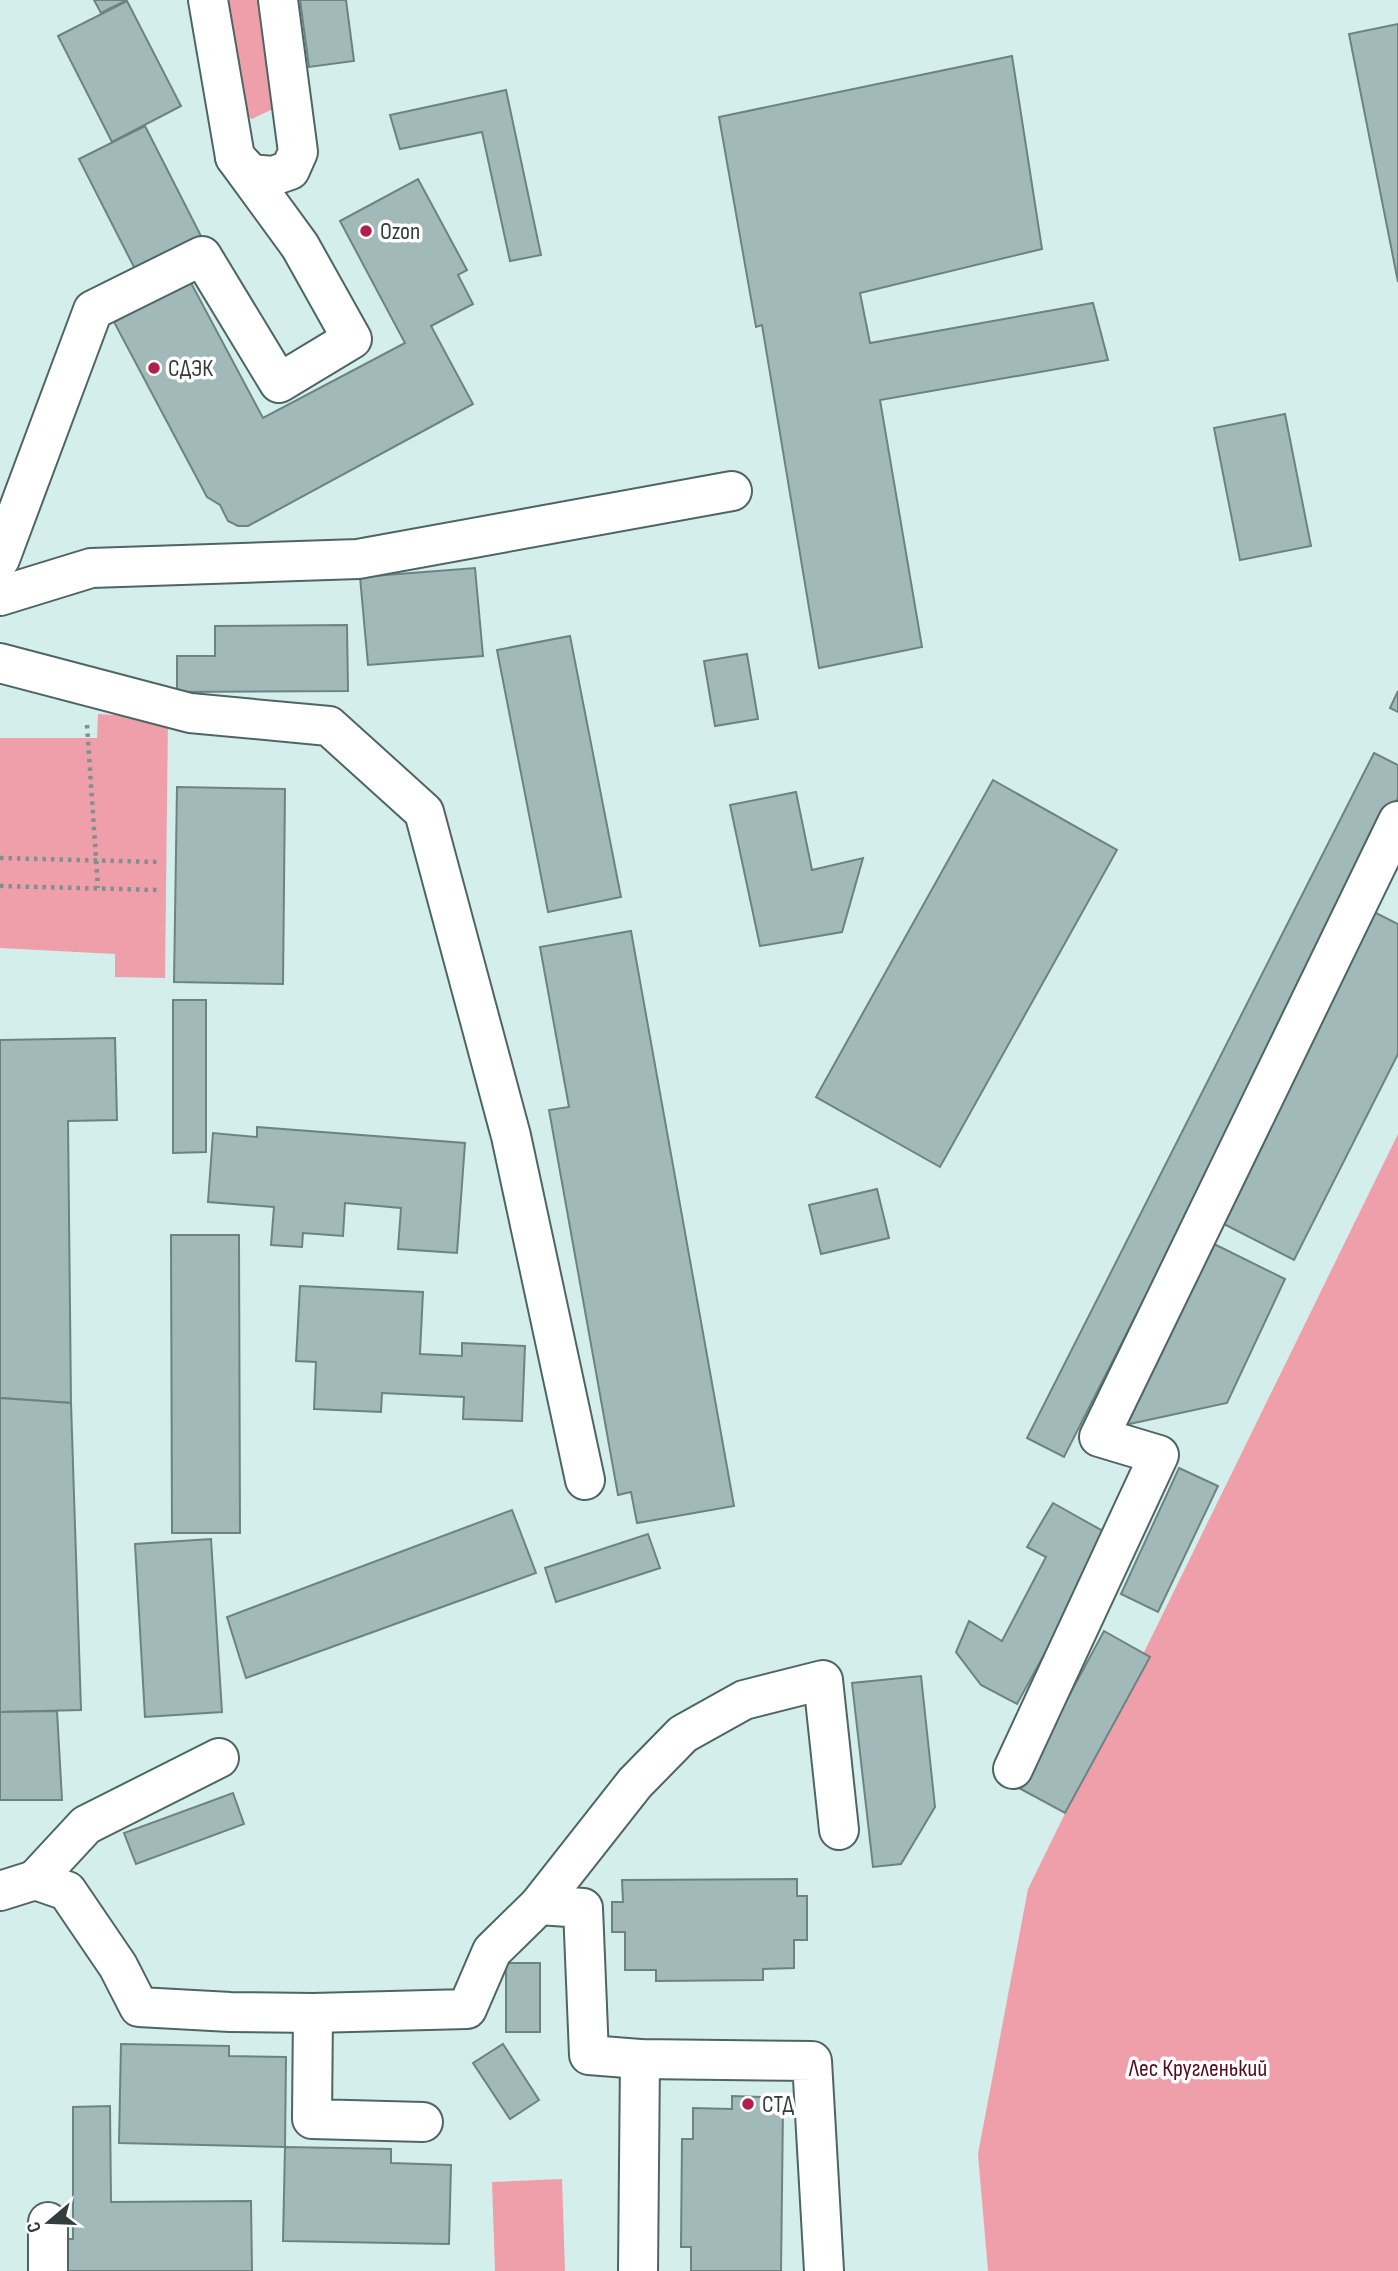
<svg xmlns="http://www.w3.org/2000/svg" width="1398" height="2271" viewBox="0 0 1398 2271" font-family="'Sofia Sans Condensed',sans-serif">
<rect width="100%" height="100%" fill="#d4eeec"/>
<g fill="#ef9fa9">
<polygon points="222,0 261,0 275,108 252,119 242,114"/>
<polygon points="98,714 168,718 165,978 115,977 115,954 0,948 0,738 97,738"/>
<polygon points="1398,1134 1398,2271 988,2271 978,2154 1028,1889"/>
<polygon points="562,2179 565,2271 495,2271 492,2182"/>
</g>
<g fill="#a1b9b8" stroke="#6c8382" stroke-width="2">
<polygon points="94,0 127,0 101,13"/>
<polygon points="300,0 346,0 354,61 309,67"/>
<polygon points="127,1 181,106 112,142 58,36"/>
<polygon points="1398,24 1398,282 1349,34"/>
<polygon points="1012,56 1042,249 860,293 870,343 1093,303 1108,360 880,400 922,647 819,668 762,325 756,327 719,117"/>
<polygon points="506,90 541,255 510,261 482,132 400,149 390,115"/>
<polygon points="145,126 201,236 135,269 79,159"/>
<polygon points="418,179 467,270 458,275 473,304 431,326 473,404 248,526 238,526 228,521 220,505 207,497 114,322 190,281 263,418 405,343 340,221"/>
<polygon points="1285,414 1311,546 1240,560 1214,428"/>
<polygon points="475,568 483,656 368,665 360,577"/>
<polygon points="347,625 348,691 177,692 177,656 215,656 215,626"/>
<polygon points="570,636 621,897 548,912 497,650"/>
<polygon points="747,654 758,719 715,726 704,661"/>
<polygon points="1398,691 1398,712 1390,708"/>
<polygon points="1374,753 1398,765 1398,798 1064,1457 1027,1438"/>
<polygon points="993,780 1117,850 940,1167 816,1097"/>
<polygon points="177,787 285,789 283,984 174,982"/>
<polygon points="796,792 812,870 863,858 842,932 760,946 730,805"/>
<polygon points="1374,912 1398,924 1398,1054 1294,1260 1218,1221"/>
<polygon points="631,931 734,1506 637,1523 631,1492 618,1495 549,1110 569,1107 540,947"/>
<polygon points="173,1000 206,1000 206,1152 173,1153"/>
<polygon points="115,1038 117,1120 68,1121 71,1403 0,1398 0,1040"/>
<polygon points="257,1127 465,1143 457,1253 398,1249 401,1208 345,1203 343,1236 303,1233 302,1247 271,1245 274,1207 208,1202 213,1133 257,1137"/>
<polygon points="877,1189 889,1238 821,1254 809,1205"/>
<polygon points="171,1235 239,1235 240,1533 172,1533"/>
<polygon points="1210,1242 1285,1279 1227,1403 1120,1426"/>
<polygon points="300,1286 423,1292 420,1354 462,1356 462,1343 525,1346 522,1421 463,1419 464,1397 382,1393 381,1412 314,1409 316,1362 296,1361"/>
<polygon points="0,1398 71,1403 81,1710 0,1712"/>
<polygon points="1179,1468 1218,1486 1158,1612 1121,1594"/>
<polygon points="1053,1503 1110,1535 1017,1704 981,1685 956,1652 969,1621 1002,1641 1046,1557 1027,1547"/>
<polygon points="512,1510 536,1573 246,1678 227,1617"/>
<polygon points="648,1534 660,1568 556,1602 545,1568"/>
<polygon points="211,1539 222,1712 145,1717 135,1544"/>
<polygon points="1104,1631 1150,1657 1065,1813 1019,1788"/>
<polygon points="921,1676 935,1807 901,1864 873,1867 852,1683"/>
<polygon points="57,1711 62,1800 0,1800 0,1712"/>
<polygon points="233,1793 244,1824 136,1864 124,1833"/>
<polygon points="797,1879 797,1896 807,1896 807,1940 794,1940 794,1968 763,1969 763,1980 656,1981 656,1970 625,1970 625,1932 612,1932 612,1902 623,1902 622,1880"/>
<rect x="506" y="1963" width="34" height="69"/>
<polygon points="121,2044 229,2046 229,2056 286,2057 285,2147 119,2143"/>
<polygon points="503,2044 539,2100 510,2119 473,2063"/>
<polygon points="732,2096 761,2097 761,2108 783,2108 781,2271 691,2271 691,2247 681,2247 682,2139 693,2139 693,2108 732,2109"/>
<polygon points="110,2106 111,2202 251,2201 252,2271 64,2271 63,2239 73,2239 73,2107"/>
<polygon points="285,2147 391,2149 391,2163 451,2165 449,2244 283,2241"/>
</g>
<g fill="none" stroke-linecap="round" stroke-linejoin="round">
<g stroke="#4f6564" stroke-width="42">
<g id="minor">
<polyline points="208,0 235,157 251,174 273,176 290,170 298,152 278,0"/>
<polyline points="0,559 93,310 202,256 279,383 352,339 300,246 235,157"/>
<polyline points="0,596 91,568 358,559 732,491"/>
<polyline points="0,663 190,713 329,726 424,812 511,1136 585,1480"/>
<polyline points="1013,1769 1159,1455 1099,1437 1398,821"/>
<polyline points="35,1880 86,1825 219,1758"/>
<polyline points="0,1891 35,1880 67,1891 118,1966 139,2007 230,2012 313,2013 467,2009 492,1951 539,1905 635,1783 683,1734 744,1700 823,1680 839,1830"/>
<polyline points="539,1905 583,1908 589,2055 640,2059 812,2061 824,2271"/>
<polyline points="313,2013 312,2119 423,2122"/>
<polyline points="48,2222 48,2271"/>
<polyline points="638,2271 640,2059"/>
</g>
</g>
<g stroke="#7f908f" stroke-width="4.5" stroke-dasharray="3.5 5" stroke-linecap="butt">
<polyline points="87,725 98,888"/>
<polyline points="0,858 159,862"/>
<polyline points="0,886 158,890"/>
</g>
<use href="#minor" stroke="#fff" stroke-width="38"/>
</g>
<g fill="#b22049" stroke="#fff" stroke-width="2.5">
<circle cx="366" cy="231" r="7"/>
<circle cx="154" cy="368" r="7"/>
<circle cx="748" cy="2104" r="7"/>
</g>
<g text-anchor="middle" stroke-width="7" stroke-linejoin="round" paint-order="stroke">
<g font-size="24" fill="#333d3c" stroke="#fff" text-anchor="start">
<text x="380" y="239">Ozon</text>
<text x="168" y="376">СДЭК</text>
<text x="762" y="2112">СТД</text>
</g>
<g font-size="24" fill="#540b1f" stroke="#fff">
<text x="1198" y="2076">Лес Кругленький</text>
</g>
</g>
<g transform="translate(49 2222) rotate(251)" stroke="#ffffff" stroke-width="5" paint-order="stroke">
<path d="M0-5L12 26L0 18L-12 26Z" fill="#333d3c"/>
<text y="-10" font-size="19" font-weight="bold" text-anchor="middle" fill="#333d3c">С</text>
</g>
</svg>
